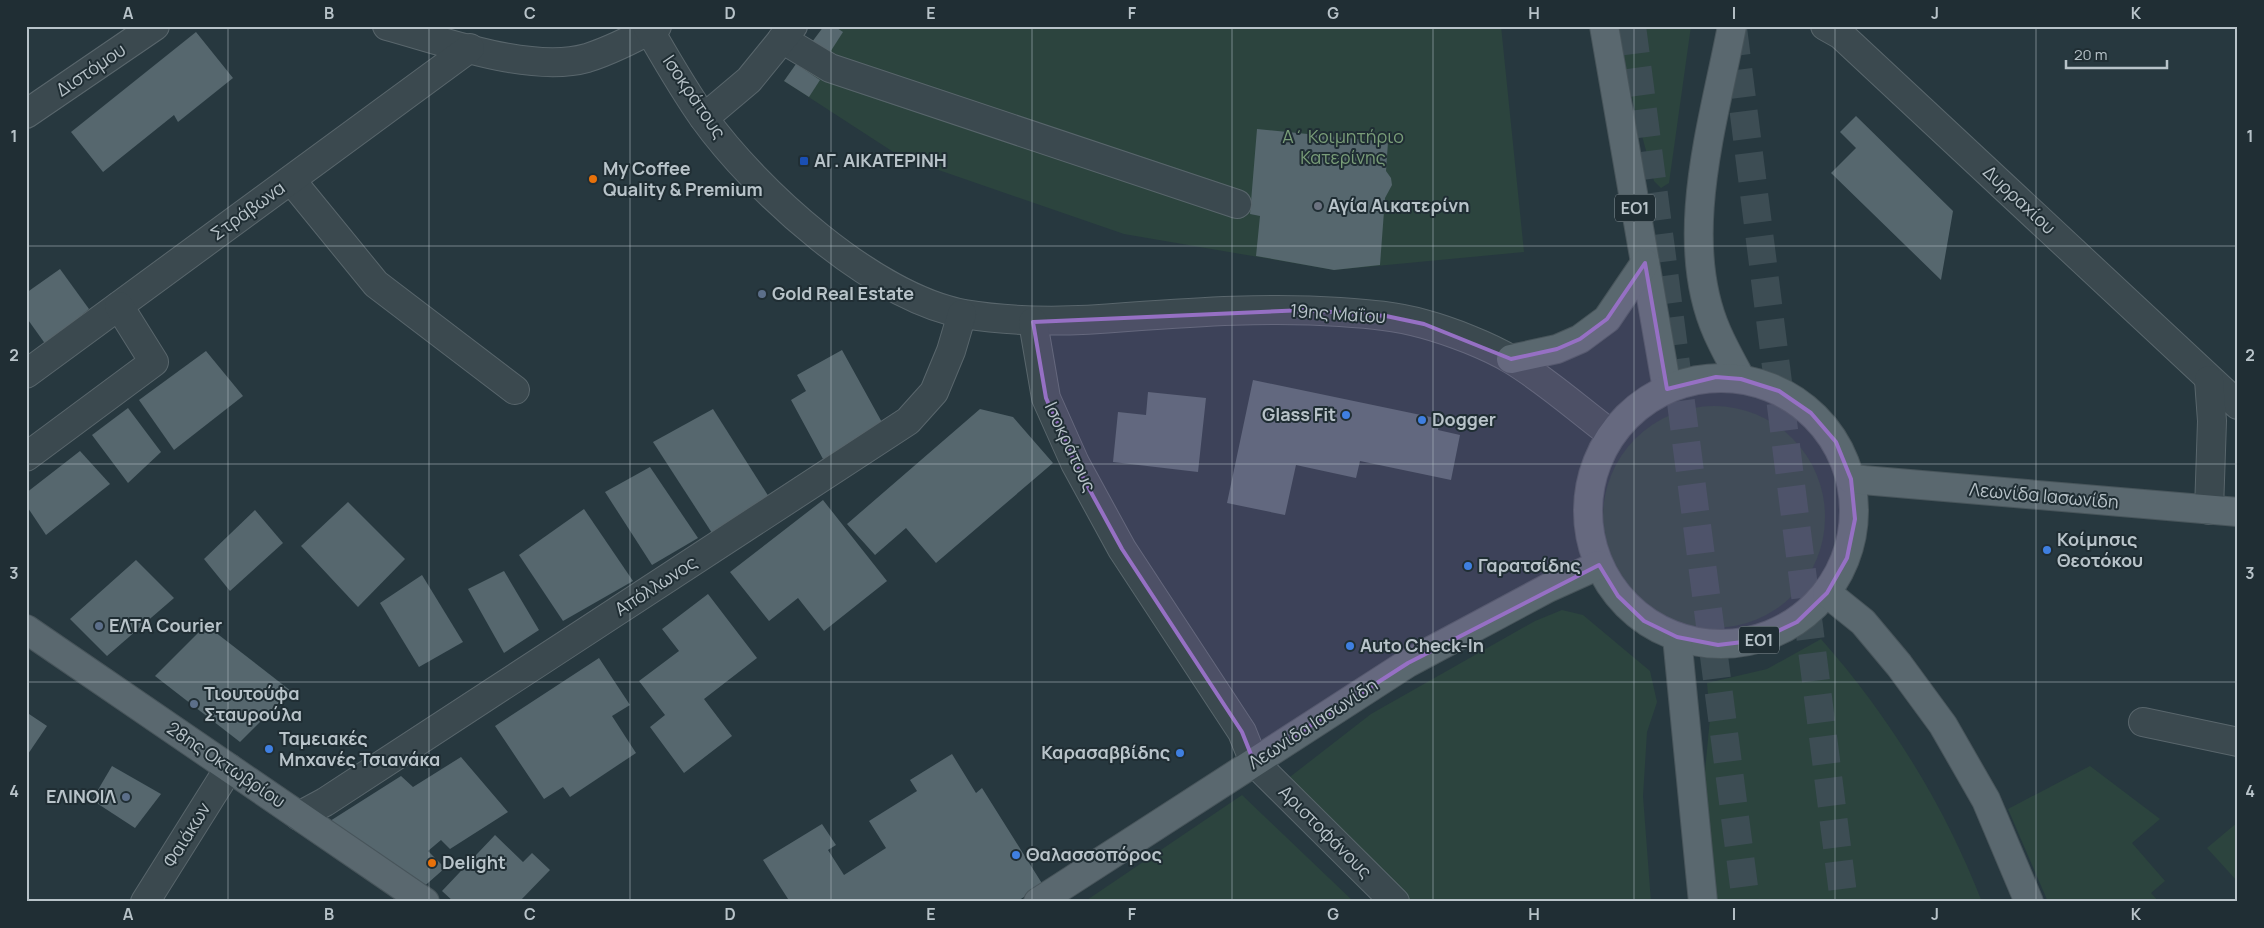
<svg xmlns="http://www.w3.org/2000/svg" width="2264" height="928" viewBox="0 0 2264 928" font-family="Manrope,sans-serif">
<rect width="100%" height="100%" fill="#27383f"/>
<g fill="#2c443e">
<polygon points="824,26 1501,26 1524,252 1334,270 1124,234 901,157 784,81"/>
<polygon points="1613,26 1691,26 1669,183 1661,188 1654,181"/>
<circle cx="1714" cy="517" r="111"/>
<polygon points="1562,610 1583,615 1650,671 1657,702 1647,732 1643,796 1651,902 1405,902 1286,780 1371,714 1535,621"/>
<path d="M1821,639C1889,716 1945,806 1982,902H1714L1704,782L1710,718L1707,683L1767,669Z"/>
<polygon points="2090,766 2160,819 2132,843 2165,881 2151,893 2159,902 2048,902 2008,809"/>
<polygon points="1242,795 1354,902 1084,902"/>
<polygon points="2238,822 2238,882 2207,848"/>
</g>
<g fill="#56676e">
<polygon points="824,26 834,26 843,32 827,57 809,46"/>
<polygon points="196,32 233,78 178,122 174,115 103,172 71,132"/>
<polygon points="796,64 820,80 809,97 784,81"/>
<polygon points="1856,116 1953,211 1941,280 1831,173 1856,148 1840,132"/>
<polygon points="1257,129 1388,142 1386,171 1391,178 1392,185 1385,198 1380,265 1334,270 1256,256 1260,216 1250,214"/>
<polygon points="60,269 89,309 46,345 26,317 26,293"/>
<polygon points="842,350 884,426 823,459 791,400 806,391 797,375"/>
<polygon points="206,351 243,396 174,450 139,400"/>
<polygon points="1253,380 1440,419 1438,430 1460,435 1451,480 1360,461 1356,478 1296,465 1285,515 1227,503"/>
<polygon points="1148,392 1206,398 1198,472 1113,462 1118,412 1146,415"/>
<polygon points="128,408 161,452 128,483 92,435"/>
<polygon points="713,409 769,497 712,533 653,442"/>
<polygon points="980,409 1013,417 1053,463 936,563 906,528 875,555 847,524"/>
<polygon points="80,451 110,484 46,535 26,505 26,493"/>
<polygon points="650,467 698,538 652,565 605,492"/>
<polygon points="823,500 887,581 824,631 798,598 769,621 730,572"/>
<polygon points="348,502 405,559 358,607 301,546"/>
<polygon points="584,509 633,581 563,621 519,555"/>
<polygon points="255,510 283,543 230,591 204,559"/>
<polygon points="136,560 174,598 107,656 70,619"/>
<polygon points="504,571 539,630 504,653 468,589"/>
<polygon points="422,575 463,642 419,667 380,603"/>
<polygon points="708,594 757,658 704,699 732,736 684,773 650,727 665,715 639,681 679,651 662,629"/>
<polygon points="206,625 291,691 240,742 155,676"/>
<polygon points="599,658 630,705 612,716 636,753 570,797 563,787 544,799 495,726"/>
<polygon points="26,712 47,726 26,757"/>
<polygon points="952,754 976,793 982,788 1043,885 1016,902 790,902 763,860 822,824 836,845 828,850 844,875 886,848 869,821 917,791 910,780"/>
<polygon points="461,757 508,812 450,849 441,840 428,851 445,868 420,890 330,821 401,776 413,787"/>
<polygon points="112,766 161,794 135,828 92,800"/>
<polygon points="495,835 523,862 532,853 550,870 519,902 454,902 442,891"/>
</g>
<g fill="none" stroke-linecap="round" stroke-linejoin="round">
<g stroke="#3d4d54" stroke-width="28" stroke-dasharray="28 14" stroke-linecap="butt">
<polyline points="1632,26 1746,902"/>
<polyline points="1733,28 1844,902"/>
</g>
<g stroke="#59666c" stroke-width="30">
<g id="minor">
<path d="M387,26C443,41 531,74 587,58C609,51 637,37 657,26"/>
<path d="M647,26C665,57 683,89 703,117C756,191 873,297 964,314C1018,323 1072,322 1127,317C1198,312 1269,307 1340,312C1369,314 1396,316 1424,324C1450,331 1489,346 1512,360C1547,381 1579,410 1611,434"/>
<polyline points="1825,26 1841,35 2238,405"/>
<polyline points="782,39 830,68 1237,204"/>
<polyline points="26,114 155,26"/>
<polyline points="704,118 749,80 793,26"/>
<polyline points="291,180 376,284 515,390"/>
<polyline points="1033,322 1046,398 1075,463 1122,549 1242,732 1254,762 1395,902"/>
<polyline points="26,374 470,48"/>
<polyline points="26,457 154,362 119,306"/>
<polyline points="2209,510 2212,421 2209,380"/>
<polyline points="2143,722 2238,742"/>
<polyline points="299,816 325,802 908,421 934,392 951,351 962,314"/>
<polyline points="145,902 229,768"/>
</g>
</g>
<g stroke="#48555b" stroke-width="30">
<g id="major">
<polyline points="1604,26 1667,389"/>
<path d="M1732,26C1714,121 1676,239 1717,332C1724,348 1733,364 1741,379"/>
<polyline points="1511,359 1557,349 1580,339 1607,319 1645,263"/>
<circle cx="1721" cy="511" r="133"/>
<polyline points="1851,479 2238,512"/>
<polyline points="1827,593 1863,622 1899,665 1943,725 1986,800 2029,902"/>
<polyline points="26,629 425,902"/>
<polyline points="1677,637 1703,902"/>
<polyline points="1038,902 1408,663 1548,588 1599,565"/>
</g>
</g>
<use href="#minor" stroke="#3b494f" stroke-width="28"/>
<use href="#major" stroke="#5a686f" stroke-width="28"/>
</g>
<path fill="#9670c4" fill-opacity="0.2" stroke="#9670c4" stroke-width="4" stroke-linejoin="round" d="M1645,263L1667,389L1716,377L1741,379L1779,391L1811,413L1836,442L1851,479L1855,519L1847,558L1827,593L1797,622L1759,640L1718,645L1677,637L1644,621L1618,596L1599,565L1408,663L1254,762L1242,732L1122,549L1075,463L1046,398L1033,322L1305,310L1386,316L1424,324L1511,359L1557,349L1580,339L1607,319Z"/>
<path fill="none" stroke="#b8c3c9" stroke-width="1" stroke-opacity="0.55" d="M228,26V902M429,26V902M630,26V902M831,26V902M1032,26V902M1232,26V902M1433,26V902M1634,26V902M1835,26V902M2036,26V902M26,246H2238M26,464H2238M26,682H2238"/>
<rect fill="#1a4fb4" stroke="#202e34" stroke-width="2" x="799" y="156" width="10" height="10" rx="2.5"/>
<g fill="#e8710a" stroke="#202e34" stroke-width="2">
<circle cx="593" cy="179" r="5"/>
<circle cx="432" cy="863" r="5"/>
</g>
<circle fill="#6b7280" stroke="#202e34" stroke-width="2" cx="1318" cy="206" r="5"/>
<g fill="#5c6f8a" stroke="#202e34" stroke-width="2">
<circle cx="762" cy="294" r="5"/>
<circle cx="99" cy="626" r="5"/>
<circle cx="194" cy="704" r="5"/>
<circle cx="126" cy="797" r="5"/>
</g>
<g fill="#3f7fe0" stroke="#202e34" stroke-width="2">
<circle cx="1346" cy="415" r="5"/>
<circle cx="1422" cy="420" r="5"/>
<circle cx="2047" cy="550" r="5"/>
<circle cx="1468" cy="566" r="5"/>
<circle cx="1350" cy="646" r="5"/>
<circle cx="269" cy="749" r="5"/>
<circle cx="1180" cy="753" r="5"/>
<circle cx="1016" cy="855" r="5"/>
</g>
<g text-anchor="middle" stroke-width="4" stroke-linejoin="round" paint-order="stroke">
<g fill="#202e34" stroke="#8a969c" stroke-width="1">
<rect x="1615" y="194.5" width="40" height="27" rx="4"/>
<rect x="1739" y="626.5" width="40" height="27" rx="4"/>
</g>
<g font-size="16" font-weight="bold" fill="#b8c3c9">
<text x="1635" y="214">ΕΟ1</text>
<text x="1759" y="646">ΕΟ1</text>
</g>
<g font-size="18" fill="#b8c3c9" stroke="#202e34">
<text transform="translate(91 70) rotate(-34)" y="6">Διστόμου</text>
<text transform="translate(694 97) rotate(56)" y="6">Ισοκράτους</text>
<text transform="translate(2019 200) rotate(43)" y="6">Δυρραχίου</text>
<text transform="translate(248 211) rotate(-36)" y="6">Στράβωνα</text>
<text transform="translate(1338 314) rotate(4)" y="6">19ης Μαΐου</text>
<text transform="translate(1070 447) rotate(65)" y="6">Ισοκράτους</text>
<text transform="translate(2044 496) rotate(5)" y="6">Λεωνίδα Ιασωνίδη</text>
<text transform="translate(656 586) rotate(-33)" y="6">Απόλλωνος</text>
<text transform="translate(1313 724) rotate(-33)" y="6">Λεωνίδα Ιασωνίδη</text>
<text transform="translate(226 765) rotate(34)" y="6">28ης Οκτωβρίου</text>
<text transform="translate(1325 832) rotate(45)" y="6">Αριστοφάνους</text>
<text transform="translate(187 835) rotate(-58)" y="6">Φαιάκων</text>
</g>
<g font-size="18" fill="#799d78" stroke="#202e34">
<text x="1343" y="143">Α΄ Κοιμητήριο<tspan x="1343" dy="21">Κατερίνης</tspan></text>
</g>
<g font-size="18" font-weight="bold" fill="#b8c3c9" stroke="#202e34" text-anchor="start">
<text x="814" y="167">ΑΓ. ΑΙΚΑΤΕΡΙΝΗ</text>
<text x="603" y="175">My Coffee<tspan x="603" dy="21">Quality &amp; Premium</tspan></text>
<text x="1328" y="212">Αγία Αικατερίνη</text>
<text x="772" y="300">Gold Real Estate</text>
<text x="1336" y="421" text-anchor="end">Glass Fit</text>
<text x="1432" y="426">Dogger</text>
<text x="2057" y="546">Κοίμησις<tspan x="2057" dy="21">Θεοτόκου</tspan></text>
<text x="1478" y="572">Γαρατσίδης</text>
<text x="109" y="632">ΕΛΤΑ Courier</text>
<text x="1360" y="652">Auto Check-In</text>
<text x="204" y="700">Τιουτούφα<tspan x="204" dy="21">Σταυρούλα</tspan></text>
<text x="279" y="745">Ταμειακές<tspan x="279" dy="21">Μηχανές Τσιανάκα</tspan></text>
<text x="1170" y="759" text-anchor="end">Καρασαββίδης</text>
<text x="116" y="803" text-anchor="end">ΕΛΙΝΟΙΛ</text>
<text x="1026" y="861">Θαλασσοπόρος</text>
<text x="442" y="869">Delight</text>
</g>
</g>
<rect width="2264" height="928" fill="none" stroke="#202e34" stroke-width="55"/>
<path d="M2066 60v8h101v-8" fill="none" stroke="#b8c3c9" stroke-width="2.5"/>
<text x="2074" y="60" font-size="15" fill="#b8c3c9" stroke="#202e34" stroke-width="4" paint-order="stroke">20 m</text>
<rect x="28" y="28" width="2208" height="872" fill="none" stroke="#b8c3c9" stroke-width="2"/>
<g font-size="16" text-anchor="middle" font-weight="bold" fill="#b8c3c9">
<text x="128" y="19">A</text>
<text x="329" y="19">B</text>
<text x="530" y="19">C</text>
<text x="730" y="19">D</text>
<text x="931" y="19">E</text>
<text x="1132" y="19">F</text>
<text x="1333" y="19">G</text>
<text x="1534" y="19">H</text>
<text x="1734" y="19">I</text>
<text x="1935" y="19">J</text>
<text x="2136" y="19">K</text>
<text x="14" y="142">1</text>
<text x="2250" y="142">1</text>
<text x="14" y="361">2</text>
<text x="2250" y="361">2</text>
<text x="14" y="579">3</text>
<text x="2250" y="579">3</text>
<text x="14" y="797">4</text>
<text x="2250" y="797">4</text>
<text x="128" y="920">A</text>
<text x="329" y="920">B</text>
<text x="530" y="920">C</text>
<text x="730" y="920">D</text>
<text x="931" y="920">E</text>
<text x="1132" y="920">F</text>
<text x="1333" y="920">G</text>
<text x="1534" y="920">H</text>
<text x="1734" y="920">I</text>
<text x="1935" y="920">J</text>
<text x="2136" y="920">K</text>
</g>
</svg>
